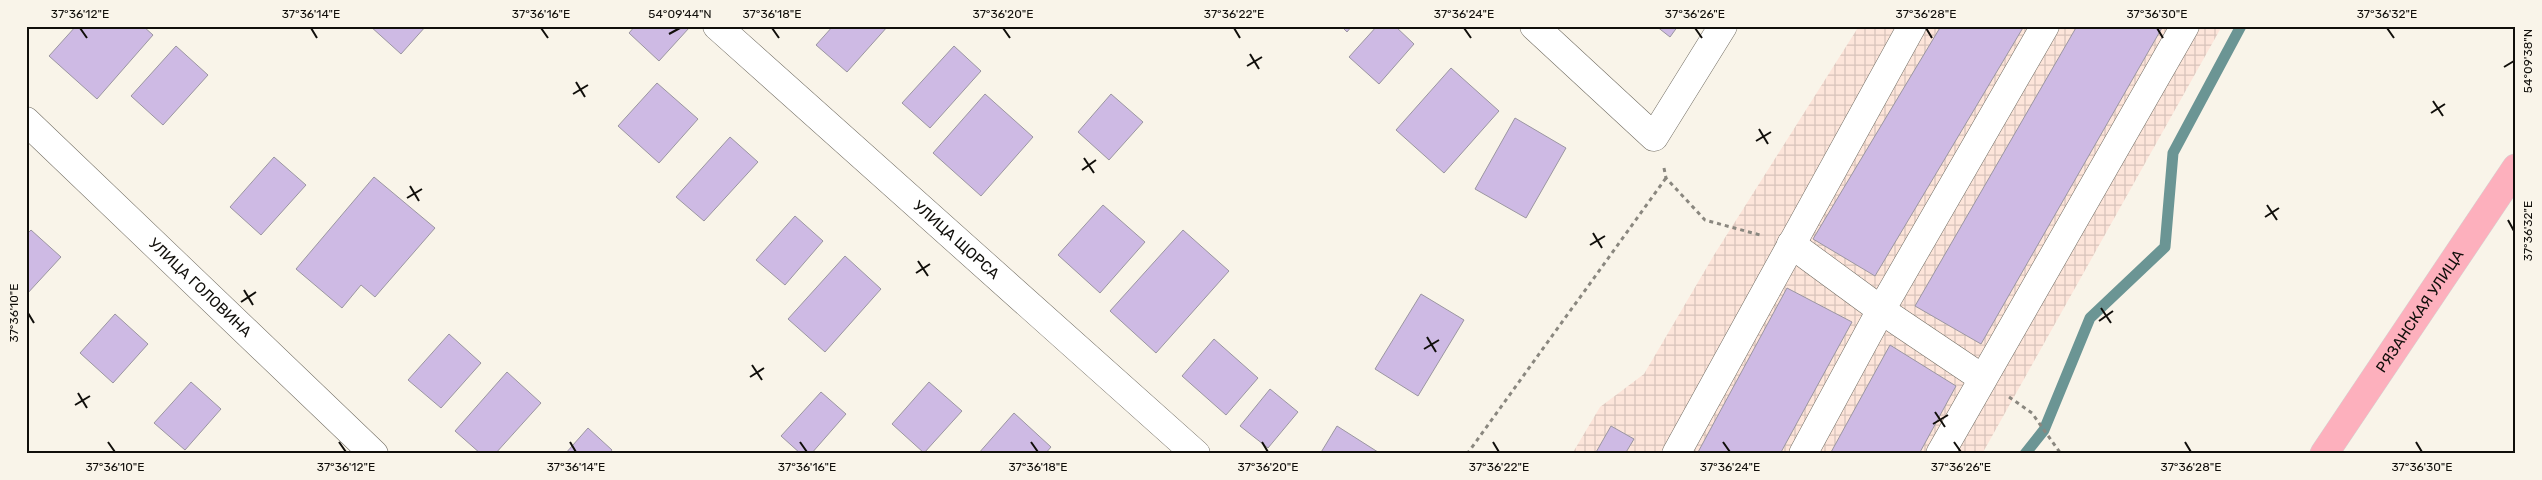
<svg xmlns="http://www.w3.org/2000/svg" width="2542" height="480" viewBox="0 0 2542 480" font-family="Rubik,sans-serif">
<defs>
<pattern id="industrial-grid" width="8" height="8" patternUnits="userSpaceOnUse" patternTransform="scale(1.25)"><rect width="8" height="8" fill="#fde5da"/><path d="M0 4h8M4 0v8" fill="none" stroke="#d8c3ba"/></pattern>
</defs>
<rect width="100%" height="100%" fill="#f9f4e9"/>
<polygon fill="url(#industrial-grid)" points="1859,26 2222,26 1982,454 1572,454 1600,407 1644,374 1714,255"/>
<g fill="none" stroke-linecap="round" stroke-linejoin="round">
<polyline stroke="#6b9594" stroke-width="11" points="2025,454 2044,430 2090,318 2165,247 2173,153 2241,26"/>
</g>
<g fill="#cebae4" stroke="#9b96a1">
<polygon points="76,26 143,26 153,35 97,99 49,56"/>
<polygon points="370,26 426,26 401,54"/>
<polygon points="635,26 688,26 689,28 659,61 629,33"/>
<polygon points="833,26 888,26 847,72 816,45"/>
<polygon points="1341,26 1352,26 1347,32"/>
<polygon points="1377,26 1395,26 1414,44 1379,84 1349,57"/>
<polygon points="1656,26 1678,26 1670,37"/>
<polygon points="1941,26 2024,26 1875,276 1813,239"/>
<polygon points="2077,26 2163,26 1981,344 1915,306"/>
<polygon points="176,46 208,75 163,125 131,96"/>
<polygon points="954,46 981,71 930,128 902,103"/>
<polygon points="1451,68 1499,111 1444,173 1396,130"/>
<polygon points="657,83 698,119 659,163 618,126"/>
<polygon points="985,94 1033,137 981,196 933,153"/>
<polygon points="1111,94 1143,122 1109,160 1078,132"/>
<polygon points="1515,118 1566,148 1526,218 1475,189"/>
<polygon points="730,137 758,162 704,221 676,197"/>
<polygon points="274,157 306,185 261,235 230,207"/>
<polygon points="374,177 435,228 375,297 361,285 342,308 296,269"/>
<polygon points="1103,205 1145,242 1100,293 1058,255"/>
<polygon points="795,216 823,241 785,285 756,260"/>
<polygon points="31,230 61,257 26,295 26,235"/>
<polygon points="1183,230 1229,271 1156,353 1110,311"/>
<polygon points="845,256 881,289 825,352 788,319"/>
<polygon points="1787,288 1852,322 1780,454 1697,454"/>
<polygon points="1421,294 1464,320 1418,396 1375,369"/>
<polygon points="115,314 148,344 113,383 80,353"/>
<polygon points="449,334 481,363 441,408 408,380"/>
<polygon points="1214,339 1258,378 1226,415 1182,376"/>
<polygon points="1890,345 1956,386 1919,454 1830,454"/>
<polygon points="507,372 541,403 495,454 481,454 455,431"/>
<polygon points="191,382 221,409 185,450 154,423"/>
<polygon points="929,382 962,411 924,453 892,424"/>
<polygon points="1270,389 1298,412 1268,448 1240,426"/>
<polygon points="821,392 846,414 811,454 801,454 781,436"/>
<polygon points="1014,413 1051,447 1045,454 978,454"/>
<polygon points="1337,426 1381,454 1320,454"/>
<polygon points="1611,426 1634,439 1625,454 1595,454"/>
<polygon points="588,428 612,450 609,454 565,454"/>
</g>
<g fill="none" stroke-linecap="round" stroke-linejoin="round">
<g stroke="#726d63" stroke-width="29">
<g id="minor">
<path id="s1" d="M717,26L1196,454"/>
<polyline points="1534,26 1654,137 1723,26"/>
<path id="s2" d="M26,121L374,454"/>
<polyline points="1791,244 1881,310 1982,378"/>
<polyline points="1676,454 1912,26"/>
<polyline points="1803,454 1881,310 2045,26"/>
<polyline points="1940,454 2185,26"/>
</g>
</g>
<g stroke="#d4d4d3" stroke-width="29">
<g id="major">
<path id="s3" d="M2324,454L2516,168"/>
</g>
</g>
<g stroke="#8a877f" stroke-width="3" stroke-dasharray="4 4" stroke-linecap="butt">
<polyline points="1664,168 1666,178 1705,220 1760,235"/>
<polyline points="2009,397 2032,413 2061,454"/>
<polyline points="1467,454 1666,178"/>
</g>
<use href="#minor" stroke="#fff" stroke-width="28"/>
<use href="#major" stroke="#fdb0bd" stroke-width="28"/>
</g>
<path fill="none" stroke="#110f0b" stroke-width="2" d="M80,28L87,38M311,28L317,38M541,28L548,38M772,28L779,38M1003,28L1010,38M1234,28L1240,38M1464,28L1471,38M1695,28L1702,38M1926,28L1932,38M2157,28L2163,38M2387,28L2394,38M669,34L680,28M1250,54L1259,69M1247,66L1262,57M2504,67L2514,61M576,82L585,97M573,94L588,85M2433,101L2443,116M2431,113L2445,104M1759,129L1768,144M1756,141L1771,132M1084,158L1094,173M1082,170L1096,160M410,186L419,201M407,198L422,189M2267,205L2277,220M2265,217L2279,208M2508,220L2514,231M1593,233L1602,248M1590,245L1605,236M918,261L928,276M916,273L930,264M244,290L253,305M241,302L256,292M2101,308L2111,323M28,313L34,323M2099,321L2113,311M1427,337L1436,352M1424,349L1439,340M752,365L762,380M750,377L764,368M78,393L87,408M75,405L90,396M1935,412L1945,427M1933,424L1948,415M108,442L115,452M339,442L346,452M570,442L576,452M800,442L807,452M1031,442L1038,452M1262,442L1268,452M1493,442L1499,452M1723,442L1730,452M1954,442L1961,452M2185,442L2191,452M2416,442L2422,452"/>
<g text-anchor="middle" stroke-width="4.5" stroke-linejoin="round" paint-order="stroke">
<g font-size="15" fill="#110f0b" stroke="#f9f4e9">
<text dy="5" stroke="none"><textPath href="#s1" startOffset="321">УЛИЦА ЩОРСА</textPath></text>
<text dy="5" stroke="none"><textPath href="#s2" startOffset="241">УЛИЦА ГОЛОВИНА</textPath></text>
<text dy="5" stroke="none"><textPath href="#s3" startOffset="172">РЯЗАНСКАЯ УЛИЦА</textPath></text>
</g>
</g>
<rect width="2542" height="480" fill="none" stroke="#f9f4e9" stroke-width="55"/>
<rect x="28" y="28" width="2486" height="424" fill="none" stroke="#110f0b" stroke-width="2"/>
<g font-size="12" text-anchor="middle" fill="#110f0b">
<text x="80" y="18">37°36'12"E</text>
<text x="311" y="18">37°36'14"E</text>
<text x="541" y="18">37°36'16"E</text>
<text x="680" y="18">54°09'44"N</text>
<text x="772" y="18">37°36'18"E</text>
<text x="1003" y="18">37°36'20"E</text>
<text x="1234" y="18">37°36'22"E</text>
<text x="1464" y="18">37°36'24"E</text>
<text x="1695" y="18">37°36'26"E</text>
<text x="1926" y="18">37°36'28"E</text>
<text x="2157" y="18">37°36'30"E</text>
<text x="2387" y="18">37°36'32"E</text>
<text transform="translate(2528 61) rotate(-90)" y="4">54°09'38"N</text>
<text transform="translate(2528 231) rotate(-90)" y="4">37°36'32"E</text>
<text transform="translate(14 313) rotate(-90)" y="4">37°36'10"E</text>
<text x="115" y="471">37°36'10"E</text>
<text x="346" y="471">37°36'12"E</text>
<text x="576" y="471">37°36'14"E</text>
<text x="807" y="471">37°36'16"E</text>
<text x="1038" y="471">37°36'18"E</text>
<text x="1268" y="471">37°36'20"E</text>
<text x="1499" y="471">37°36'22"E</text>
<text x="1730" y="471">37°36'24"E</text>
<text x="1961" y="471">37°36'26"E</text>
<text x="2191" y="471">37°36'28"E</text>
<text x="2422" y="471">37°36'30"E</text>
</g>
</svg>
